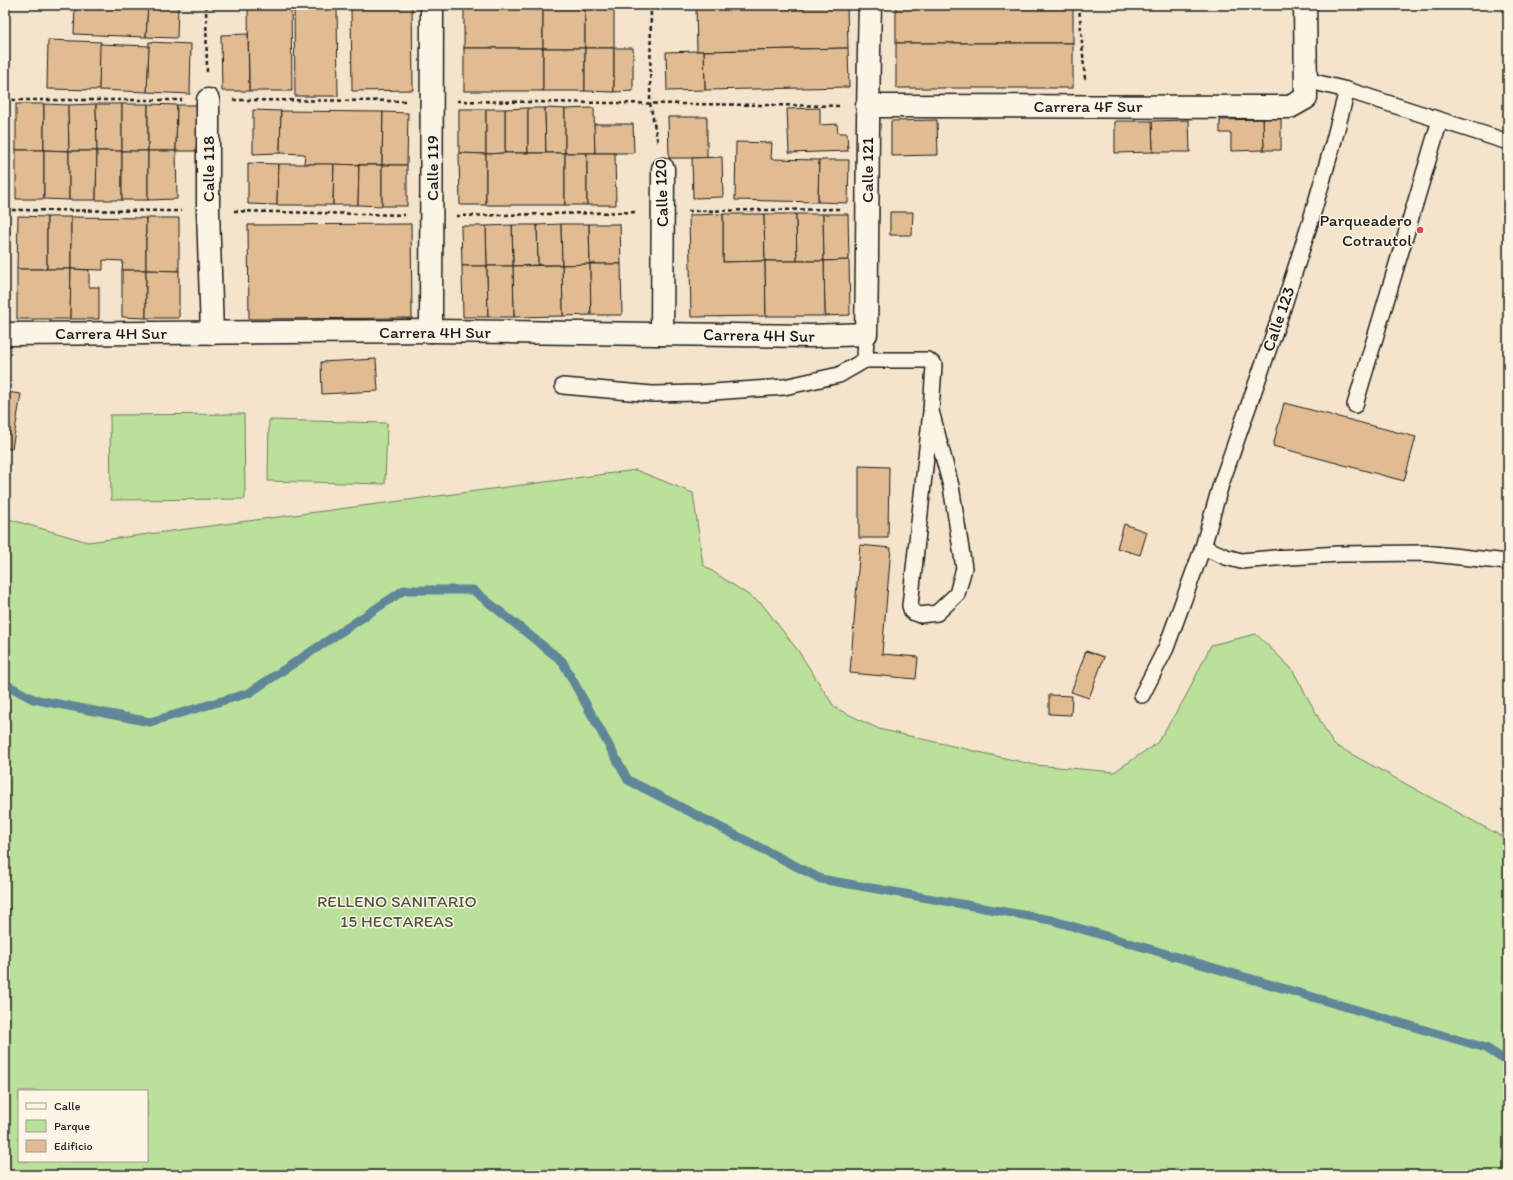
<svg xmlns="http://www.w3.org/2000/svg" width="1513" height="1180" viewBox="0 0 1513 1180" font-family="Itim,sans-serif">
<rect width="100%" height="100%" fill="#f4e4cc"/>
<filter id="ink" filterUnits="userSpaceOnUse"><feTurbulence type="fractalNoise" baseFrequency=".025" numOctaves="2"/><feDisplacementMap in="SourceGraphic" scale="8" xChannelSelector="R" yChannelSelector="G"/><feConvolveMatrix kernelMatrix="1 2 1 2 8 2 1 2 1" color-interpolation-filters="sRGB"/></filter>
<g filter="url(#ink)">
<g fill="#bbe09a" stroke="#6c7e5b" fill-rule="evenodd">
<polygon points="244,414 245,499 111,500 110,415"/>
<polygon points="269,420 387,423 385,484 268,481"/>
<path d="M636,470L693,493L703,565L762,604L799,652L835,708L879,729L1035,765L1114,772L1157,743L1185,698L1211,645L1256,634L1292,669L1333,744L1508,840V1175H5V518L88,542ZM19,1091H147V1161H19Z"/>
</g>
<g fill="none" stroke-linecap="round" stroke-linejoin="round">
<polyline stroke="#5f8799" stroke-width="9" points="5,684 33,699 150,722 249,693 404,590 473,590 562,661 628,780 821,879 1051,920 1486,1048 1508,1062"/>
</g>
<g fill="#e1bc92" stroke="#1c1c1c">
<polygon points="75,5 148,5 146,37 74,34"/>
<polygon points="148,5 178,5 177,38 146,37"/>
<polygon points="248,5 291,5 292,91 249,91"/>
<polygon points="351,5 412,5 413,90 352,91"/>
<rect x="464" y="5" width="79" height="43"/>
<rect x="543" y="5" width="42" height="43"/>
<rect x="585" y="5" width="29" height="43"/>
<polygon points="696,5 847,5 848,48 697,51"/>
<rect x="896" y="5" width="177" height="38"/>
<polygon points="294,6 337,6 338,96 295,96"/>
<polygon points="248,34 249,91 222,91 221,35"/>
<polygon points="48,40 101,42 99,90 47,89"/>
<polygon points="149,42 191,44 190,94 147,92"/>
<rect x="896" y="43" width="177" height="45"/>
<polygon points="100,44 149,46 147,92 99,90"/>
<rect x="464" y="48" width="79" height="43"/>
<rect x="543" y="48" width="42" height="43"/>
<polygon points="585,48 614,48 614,92 585,91"/>
<polygon points="614,48 633,48 633,91 614,92"/>
<polygon points="848,48 849,87 705,90 704,51"/>
<polygon points="697,51 704,51 705,90 667,91 666,52"/>
<rect x="16" y="104" width="28" height="46"/>
<polygon points="44,104 68,105 69,151 44,150"/>
<polygon points="96,104 97,151 69,151 68,105"/>
<polygon points="96,104 122,104 122,151 97,151"/>
<rect x="122" y="104" width="26" height="47"/>
<polygon points="148,104 177,105 176,151 148,151"/>
<polygon points="177,105 203,105 203,151 176,151"/>
<polygon points="528,108 528,153 505,153 505,109"/>
<polygon points="528,108 545,108 546,153 528,153"/>
<polygon points="545,108 565,109 565,153 546,153"/>
<polygon points="594,108 595,153 565,153 565,109"/>
<polygon points="820,108 820,125 837,124 838,133 847,133 848,151 789,153 787,109"/>
<polygon points="459,109 486,109 486,154 459,153"/>
<polygon points="486,109 505,109 505,153 486,154"/>
<polygon points="253,110 281,111 280,153 253,154"/>
<polygon points="281,111 383,112 382,165 304,164 305,154 280,153"/>
<polygon points="383,112 408,113 407,165 382,165"/>
<polygon points="668,117 707,117 707,158 669,158"/>
<polygon points="1281,118 1281,150 1264,150 1263,119"/>
<polygon points="1263,119 1264,150 1231,151 1231,133 1220,133 1220,120"/>
<polygon points="937,120 938,155 891,156 891,121"/>
<polygon points="1189,120 1190,152 1153,152 1152,121"/>
<polygon points="1115,121 1152,121 1153,152 1115,153"/>
<polygon points="594,124 633,124 634,153 595,153"/>
<polygon points="736,142 772,143 771,159 819,160 818,202 735,200"/>
<rect x="16" y="150" width="28" height="49"/>
<polygon points="44,150 69,151 69,200 44,199"/>
<polygon points="69,151 97,151 96,200 69,200"/>
<polygon points="97,151 122,151 122,200 96,200"/>
<rect x="122" y="151" width="26" height="49"/>
<polygon points="148,151 176,151 177,199 148,200"/>
<polygon points="459,153 486,154 486,205 460,205"/>
<polygon points="505,153 565,153 565,205 486,205 486,154"/>
<rect x="565" y="153" width="22" height="52"/>
<polygon points="587,153 615,153 616,205 587,205"/>
<polygon points="722,157 723,197 693,198 692,158"/>
<polygon points="819,160 849,160 848,203 818,202"/>
<polygon points="248,163 278,164 277,205 248,204"/>
<polygon points="278,164 334,164 333,205 277,205"/>
<polygon points="334,164 359,165 358,205 333,205"/>
<polygon points="359,165 382,165 382,206 358,205"/>
<rect x="382" y="165" width="25" height="41"/>
<polygon points="890,212 913,212 912,235 890,235"/>
<polygon points="723,214 764,214 765,261 723,262"/>
<polygon points="723,214 723,262 765,261 766,316 691,317 689,215"/>
<polygon points="764,214 796,214 797,261 765,261"/>
<polygon points="796,214 823,214 824,261 797,261"/>
<polygon points="823,214 848,214 849,260 824,261"/>
<polygon points="18,216 47,217 47,269 17,269"/>
<rect x="47" y="217" width="24" height="52"/>
<polygon points="71,217 146,218 146,270 122,270 123,261 103,260 103,270 71,269"/>
<polygon points="146,218 179,218 179,271 146,270"/>
<polygon points="411,224 412,318 249,319 248,225"/>
<polygon points="561,224 562,265 538,265 537,225"/>
<polygon points="561,224 589,224 590,264 562,265"/>
<polygon points="589,224 620,224 621,264 590,264"/>
<polygon points="512,225 537,225 538,265 513,266"/>
<polygon points="512,225 513,266 487,266 486,226"/>
<polygon points="461,226 486,226 487,266 462,266"/>
<polygon points="849,260 850,315 825,316 824,261"/>
<polygon points="765,261 824,261 825,316 766,316"/>
<polygon points="590,264 591,315 563,316 562,265"/>
<polygon points="590,264 621,264 622,315 591,315"/>
<polygon points="562,265 563,316 514,317 513,266"/>
<polygon points="462,266 487,266 488,317 463,317"/>
<polygon points="487,266 513,266 514,317 488,317"/>
<polygon points="17,269 71,269 70,319 17,319"/>
<polygon points="71,269 89,270 89,287 99,287 99,319 70,319"/>
<polygon points="122,270 146,270 146,318 122,317"/>
<polygon points="146,270 179,271 179,318 146,318"/>
<polygon points="376,359 378,391 322,394 321,362"/>
<polygon points="5,392 21,394 12,449 5,448"/>
<polygon points="1284,403 1416,437 1404,481 1273,446"/>
<polygon points="859,466 889,467 888,538 859,538"/>
<polygon points="1124,524 1147,532 1140,555 1117,548"/>
<polygon points="860,545 891,548 882,654 918,657 916,679 850,673"/>
<polygon points="1086,651 1104,657 1089,698 1071,692"/>
<polygon points="1049,695 1072,696 1071,715 1049,714"/>
</g>
<g fill="none" stroke-linecap="round" stroke-linejoin="round">
<g stroke="#1c1c1c" stroke-width="18">
<g id="service">
<polyline points="1306,80 1347,90 1508,142"/>
<polyline points="865,360 928,360 934,365 931,411 910,606 912,612 920,615 937,613 957,594 964,568 951,486 931,411"/>
<polyline points="563,386 652,394 699,393 784,387 839,375 865,360 866,334"/>
<polyline points="1355,405 1440,120"/>
<polyline points="1203,547 1226,557 1241,561 1275,558 1339,554 1424,553 1508,562"/>
<polyline points="1142,695 1166,648 1203,547 1221,484 1282,311 1310,223 1334,140 1347,90"/>
</g>
</g>
<g stroke="#1c1c1c" stroke-width="25">
<g id="minor">
<polyline points="208,100 208,211 212,333"/>
<polyline points="867,106 1290,107 1306,98 1305,5"/>
<polyline points="431,331 432,5"/>
<path d="M5,334L431,331L810,336L866,334C868,225 867,115 870,5"/>
<polyline points="662,334 663,169"/>
</g>
</g>
<g stroke="#1c1c1c" stroke-width="2.5" stroke-dasharray="4 3" stroke-linecap="butt">
<polyline points="206,5 207,74"/>
<polyline points="651,5 650,103 658,144"/>
<polyline points="1079,5 1085,80"/>
<polyline points="5,100 182,100"/>
<polyline points="233,100 406,101"/>
<polyline points="457,101 842,106"/>
<polyline points="5,210 181,211"/>
<polyline points="234,211 405,215"/>
<polyline points="688,211 841,209"/>
<polyline points="456,216 637,212"/>
</g>
<use href="#service" stroke="#fcf5e5" stroke-width="15"/>
<use href="#minor" stroke="#fcf5e5" stroke-width="22"/>
</g>
</g>
<circle fill="#d1495b" stroke="#fcf5e5" stroke-width="1.5" cx="1420" cy="230" r="4"/>
<g text-anchor="middle" stroke-width="3" stroke-linejoin="round" paint-order="stroke">
<g font-size="17" fill="#1c1c1c" stroke="#fcf5e5">
<text x="1088" y="112">Carrera 4F Sur</text>
<text transform="translate(432 168) rotate(-90)" y="6">Calle 119</text>
<text transform="translate(208 169) rotate(-90)" y="6">Calle 118</text>
<text transform="translate(867 170) rotate(-90)" y="6">Calle 121</text>
<text transform="translate(661 193) rotate(-92)" y="6">Calle 120</text>
<text transform="translate(1278 319) rotate(-71)" y="6">Calle 123</text>
<text x="435" y="338">Carrera 4H Sur</text>
<text x="111" y="339">Carrera 4H Sur</text>
<text transform="translate(759 335) rotate(1)" y="6">Carrera 4H Sur</text>
</g>
<g font-size="17" fill="#1c1c1c" stroke="#fcf5e5" text-anchor="end">
<text x="1412" y="226">Parqueadero<tspan x="1412" dy="20">Cotrautol</tspan></text>
</g>
<g font-size="17" fill="#4c5742" stroke="#fcf5e5">
<text x="397" y="907">RELLENO SANITARIO<tspan x="397" dy="20">15 HECTAREAS</tspan></text>
</g>
</g>
<rect width="1513" height="1180" fill="none" stroke="#fcf5e5" stroke-width="20"/>
<rect x="10" y="10" width="1493" height="1160" fill="none" stroke="#1c1c1c" stroke-width="1.5" filter="url(#ink)"/>
<rect x="18" y="1090" width="130" height="72" fill="#fcf5e5" stroke="#a29e95"/>
<rect x="26" y="1103" width="20" height="6" fill="#fcf5e5" stroke="#a29e95"/>
<text x="54" y="1110" font-size="12" fill="#1c1c1c">Calle</text>
<rect x="26" y="1120" width="20" height="12" fill="#bbe09a" stroke="#a29e95"/>
<text x="54" y="1130" font-size="12" fill="#1c1c1c">Parque</text>
<rect x="26" y="1140" width="20" height="12" fill="#e1bc92" stroke="#a29e95"/>
<text x="54" y="1150" font-size="12" fill="#1c1c1c">Edificio</text>
</svg>
